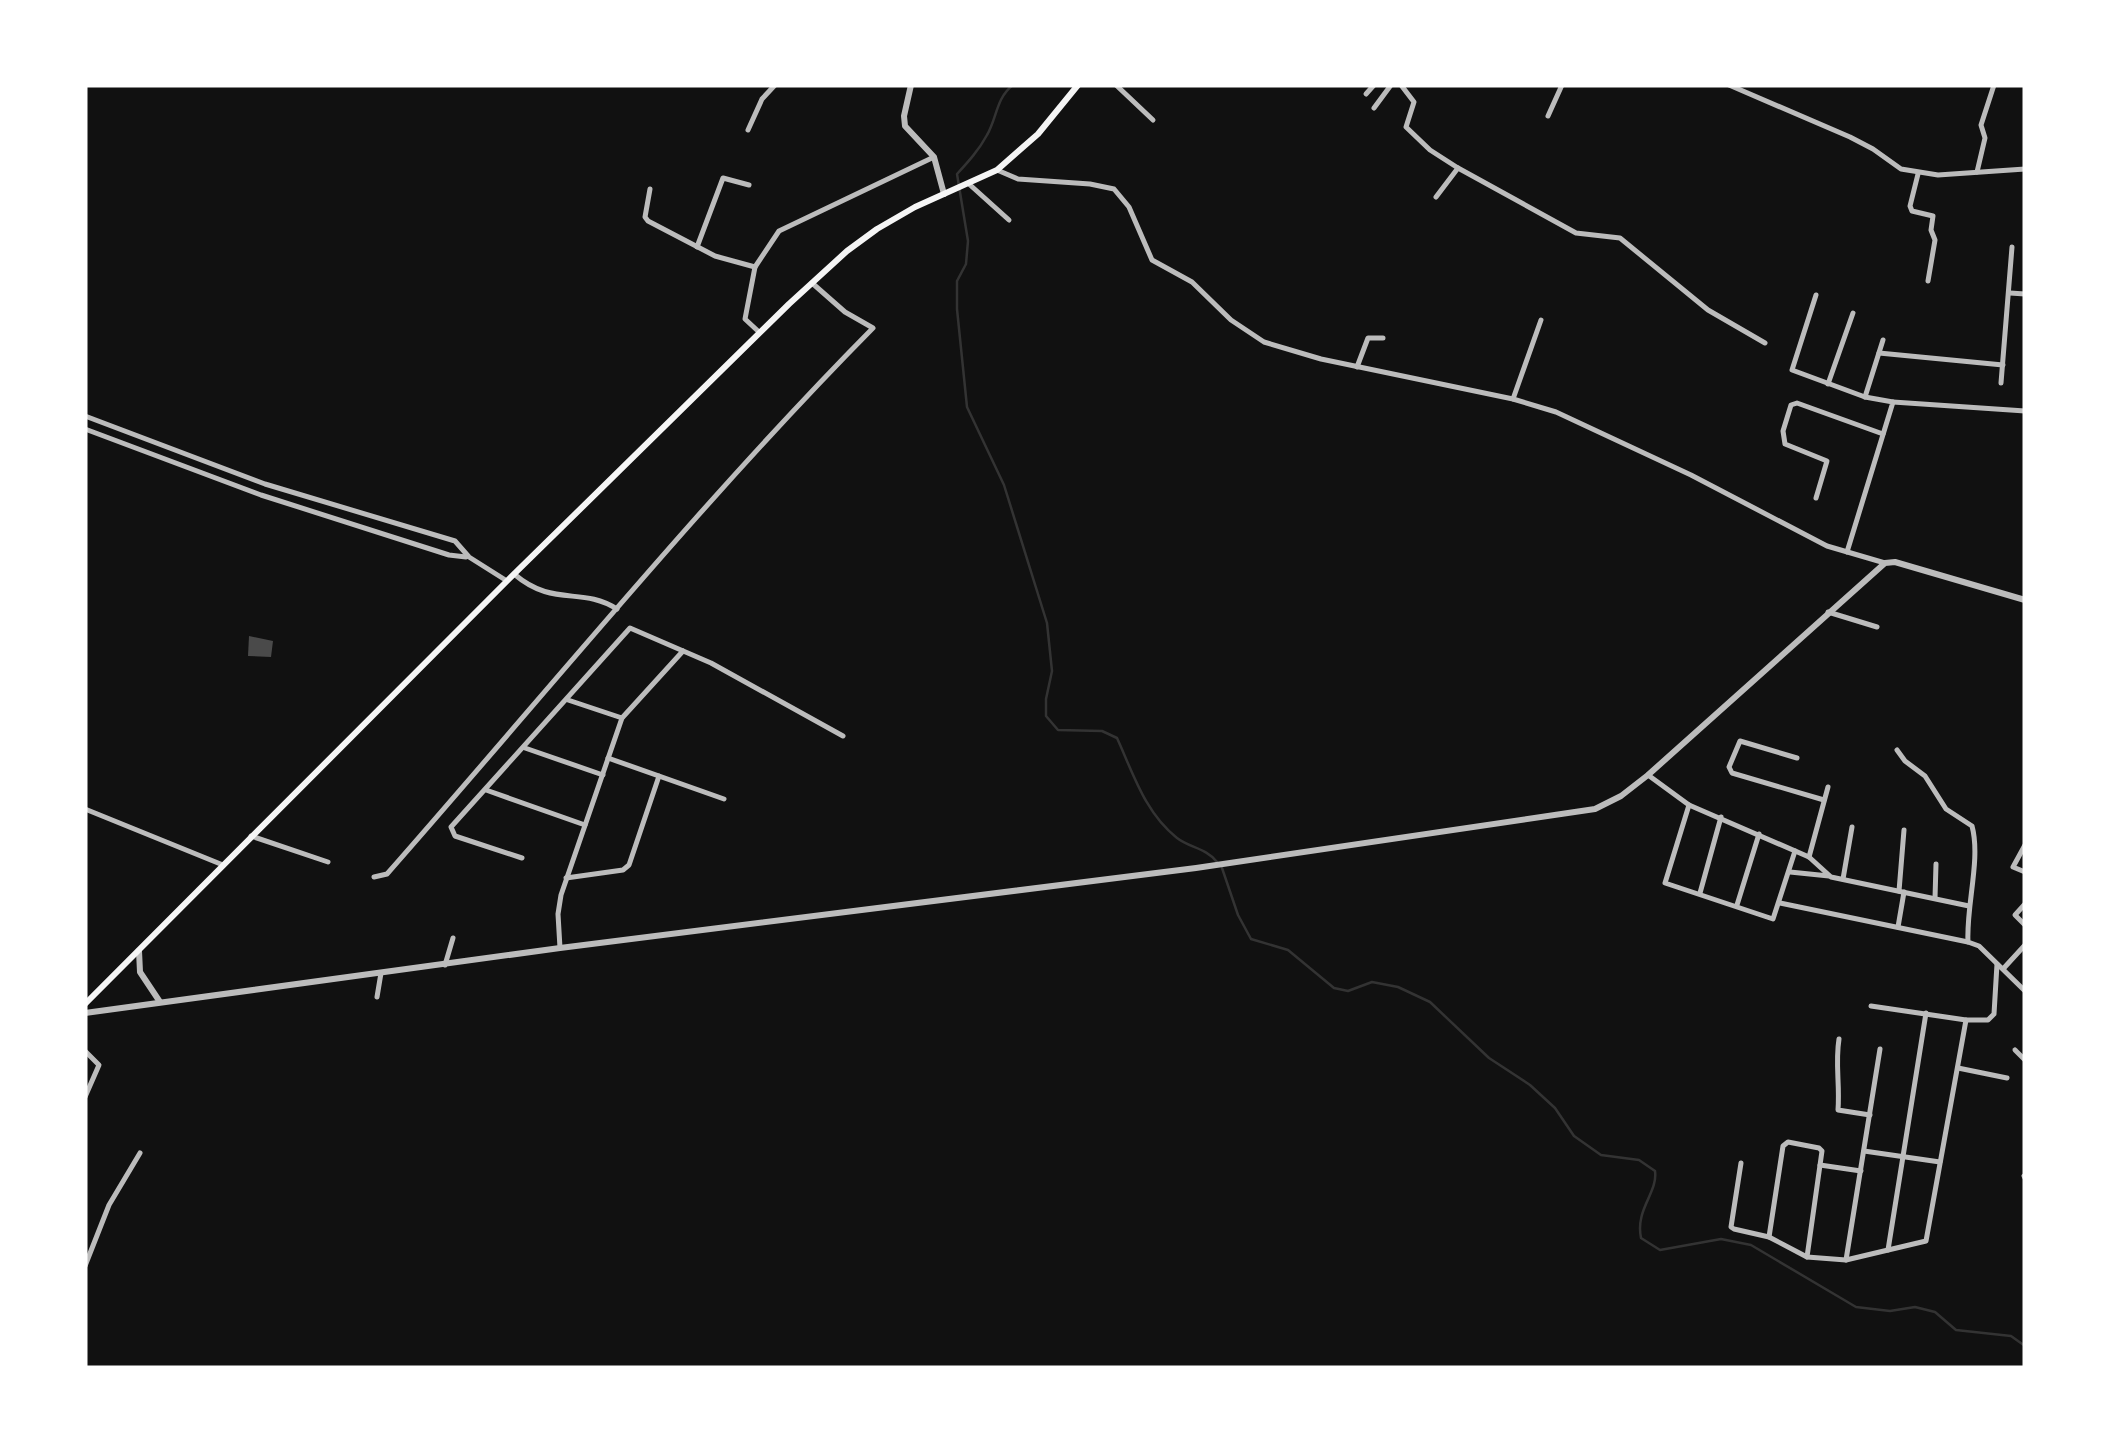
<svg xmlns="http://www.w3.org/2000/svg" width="2110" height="1453" viewBox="0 0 2110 1453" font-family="Quicksand,sans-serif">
<rect width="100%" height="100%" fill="#111"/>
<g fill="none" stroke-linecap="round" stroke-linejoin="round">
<g stroke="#333" stroke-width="2.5">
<path d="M1013,85C996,98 997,118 987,135C979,150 968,162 957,174L968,241L966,264L957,281V309L967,407L1004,485L1047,623L1052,671L1046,699V716L1058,730L1102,731L1117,738C1133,773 1145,813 1177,838C1190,848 1206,848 1217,862"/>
<path d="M1222,868L1238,915L1251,939L1288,950L1334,988L1348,991L1372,982L1398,987L1430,1002L1489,1058L1530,1085L1555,1108L1574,1136L1601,1155L1639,1160L1655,1171C1658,1193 1635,1209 1641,1238L1660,1250L1721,1239L1751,1245L1856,1307L1890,1311L1915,1307L1935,1312L1956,1330L2011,1336L2025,1346"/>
</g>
</g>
<polygon fill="#4a4a4a" points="249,636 273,641 271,657 248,656"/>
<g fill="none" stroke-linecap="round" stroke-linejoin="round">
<g stroke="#bcbcbc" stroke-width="5">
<polyline points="1116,85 1153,120"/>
<polyline points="1401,85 1414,102 1406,127 1430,150 1458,168 1576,233 1620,238 1708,310 1765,343"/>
<polyline points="1729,85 1850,137 1873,149 1901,169 1938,175 2025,169"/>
<polyline points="1366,94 1374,85"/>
<polyline points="1374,108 1391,85"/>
<polyline points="1548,116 1562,85"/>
<polyline points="748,130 762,99 775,85"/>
<polyline points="997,170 1018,179 1090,184 1114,189 1129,207 1152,260 1192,282 1231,320 1264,342 1321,359 1513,399 1556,412 1691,475 1827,546 1885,563"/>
<polyline points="1977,172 1985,138 1981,125 1994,85"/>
<polyline points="1918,174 1910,206 1912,211 1933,216 1931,230 1935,240 1928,281"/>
<polyline points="969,184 1009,220"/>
<polyline points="650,189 645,217 648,221 715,256 755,267 779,231 934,157"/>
<polyline points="1436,197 1458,168"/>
<polyline points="697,247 723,178 749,185"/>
<polyline points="755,267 745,319 759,332"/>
<polyline points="2010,293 2025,294"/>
<polyline points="1816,295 1792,370 1865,397 1893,402 1847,552"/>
<polyline points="1879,353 2003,365"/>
<polyline points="1357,367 1368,338 1383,338"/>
<polyline points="2001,383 2012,247"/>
<polyline points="1828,384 1853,313"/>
<polyline points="1865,397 1883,340"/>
<polyline points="1513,399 1541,320"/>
<polyline points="1893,402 2025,411"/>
<polyline points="85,416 265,484 455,541 469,557 507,581"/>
<polyline points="85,429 261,495 449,555 466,557"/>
<polyline points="1816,498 1827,461 1785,444 1783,431 1791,405 1797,403 1883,434"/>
<path d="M514,574C554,608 581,586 617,609"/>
<polyline points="1828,612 1877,627"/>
<polyline points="568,700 622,718"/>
<polyline points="525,748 603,775"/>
<path d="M1897,750L1905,761L1925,776L1946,809L1972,826C1981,859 1966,906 1968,942L1979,946L2025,991"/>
<polyline points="608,758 724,799"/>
<polyline points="1797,758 1740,741 1729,767 1732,773 1824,800"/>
<polyline points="1648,775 1689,805 1809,857 1831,877 1969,906"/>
<polyline points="486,790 585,825"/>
<polyline points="1689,805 1665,883 1773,919 1795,851"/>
<polyline points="85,809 223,865"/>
<polyline points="251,836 328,862"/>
<polyline points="2025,845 2013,867 2025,872"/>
<polyline points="1809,857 1828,787"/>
<polyline points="522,858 455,836 451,827 630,628 711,663 843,736"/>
<polyline points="1790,872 1829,876"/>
<path d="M374,877L387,874C548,691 702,501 873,328L845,312L812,283"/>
<polyline points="566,878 623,870 629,865 659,776"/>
<polyline points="1843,879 1852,827"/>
<polyline points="1899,891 1904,830"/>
<polyline points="1700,893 1721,817"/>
<polyline points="1935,898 1936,864"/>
<polyline points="1780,903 1968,942"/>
<polyline points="2025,904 2015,915 2025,925"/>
<polyline points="1737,905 1759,834"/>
<polyline points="1898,927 1904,892"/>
<polyline points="560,948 558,914 561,895 622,718 683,651"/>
<polyline points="445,965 453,938"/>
<polyline points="2003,969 2025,945"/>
<polyline points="377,997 381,973"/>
<polyline points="1871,1006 1966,1020 1988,1020 1994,1014 1997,964"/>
<path d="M1839,1039C1835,1064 1840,1084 1838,1110L1870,1115"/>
<polyline points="2015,1050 2025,1060"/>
<polyline points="85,1051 99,1065 85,1097"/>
<polyline points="1958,1068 2007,1078"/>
<polyline points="1864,1151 1940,1162"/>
<polyline points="1741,1163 1731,1227 1734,1229 1769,1237 1807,1257 1846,1260 1926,1241 1966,1020"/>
<polyline points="1820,1165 1861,1171"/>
<polyline points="2024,1176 2025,1178"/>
<polyline points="1769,1237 1783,1146 1788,1142 1819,1148 1822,1151 1807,1257"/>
<polyline points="1888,1250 1926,1013"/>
<polyline points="1846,1260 1880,1049"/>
<polyline points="85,1266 109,1205 140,1153"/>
</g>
<g stroke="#bcbcbc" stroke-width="6">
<polyline points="911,85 904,116 905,126 934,157 944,194"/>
<polyline points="139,951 140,972 160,1002"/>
<polyline points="85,1013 560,948 1196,868 1595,809 1621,796 1648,775 1885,563 1895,562 2025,600"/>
</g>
<polyline stroke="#f5f5f5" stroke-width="6" points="85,1004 507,581 789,304 847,251 877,229 915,207 997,170 1038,134 1078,85"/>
</g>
<rect width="2110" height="1453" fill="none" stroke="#ffffff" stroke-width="175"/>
</svg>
